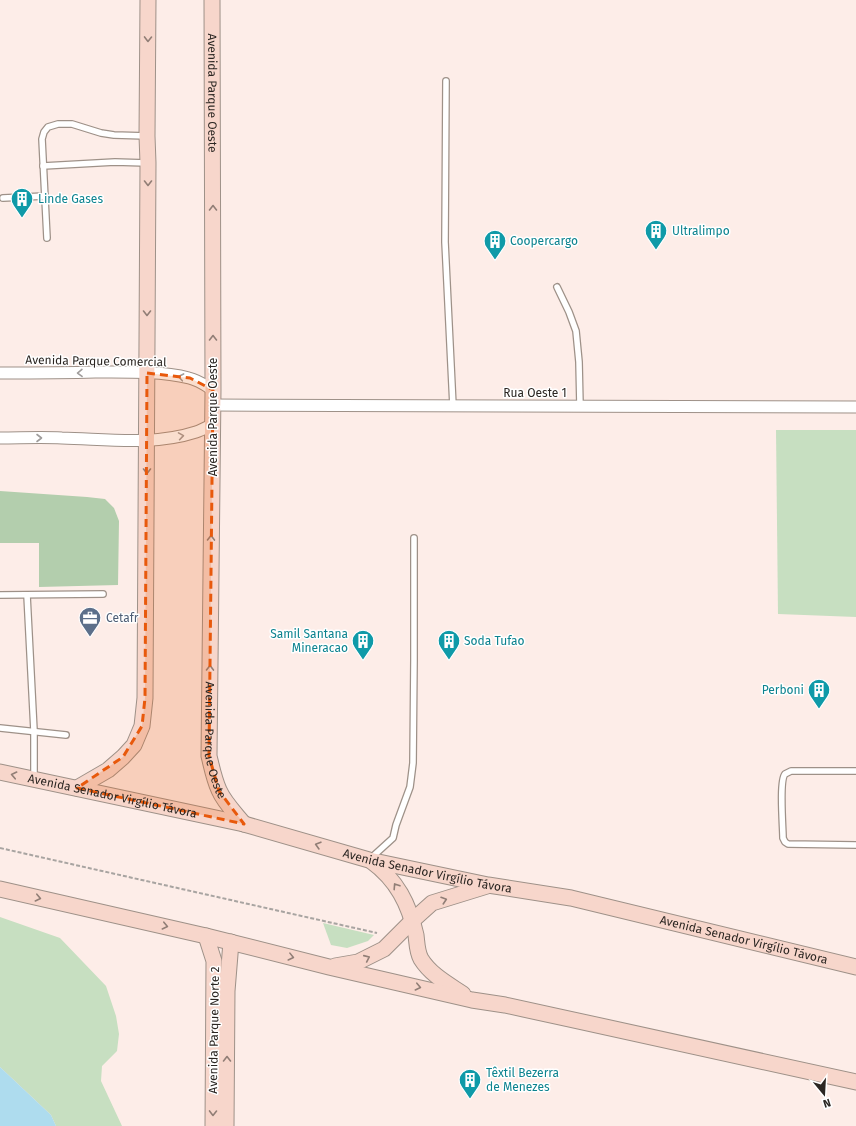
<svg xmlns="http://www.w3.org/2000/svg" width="856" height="1126" viewBox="0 0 856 1126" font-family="'Fira Sans',sans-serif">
<rect width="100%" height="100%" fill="#fdfaf8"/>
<rect fill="#fdede8" x="0" y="0" width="856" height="1126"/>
<g fill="#c7dfc1">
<polygon points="776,430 856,430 856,617 778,614"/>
<polygon points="0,917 60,938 106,986 116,1016 119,1034 117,1051 102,1066 101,1081 122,1126 56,1126 51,1115 0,1067"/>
<polygon points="323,923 374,935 368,941 347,948 331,945"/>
</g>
<polygon fill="#b3cead" points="0,491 87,497 105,499 114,508 119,521 118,585 39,587 39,543 0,543"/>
<polygon fill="#aedcee" points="0,1067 51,1115 56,1126 0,1126"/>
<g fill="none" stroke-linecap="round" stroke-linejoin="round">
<g stroke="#9e9188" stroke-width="8">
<g id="lane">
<polyline points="446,81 445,242 453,406"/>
<polyline points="43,166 115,162 147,163"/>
<polyline points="3,198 45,196"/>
<polyline points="47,238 42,139 44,132 48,127 58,124 72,124 101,133 114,135 147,136"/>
<polyline points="557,287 569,312 576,331 579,362 580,406"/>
<polyline points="0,595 103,594"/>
<polyline points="27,595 34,731 34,779"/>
<polyline points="0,728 66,735"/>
<path d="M856,771H791C789,772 787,773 785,774C779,781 783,827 783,838L785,842L788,844L856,845"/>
<polyline points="371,858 393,838 396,825 410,787 413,763 414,660 414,538"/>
</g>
</g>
<g stroke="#9e9188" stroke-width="13">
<g id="street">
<path d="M0,373C32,373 63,373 95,372C124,372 161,371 189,378C198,380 205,385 213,390"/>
<polyline points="213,405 856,407"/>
<path d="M0,438C20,438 41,437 62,438C106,439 153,446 196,432C202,430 207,427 213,424"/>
</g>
</g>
<g stroke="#9e9188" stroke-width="17">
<g id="secondary">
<path id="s1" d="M212,0L213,390L209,756C212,768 214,779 219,790C224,802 235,813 244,824"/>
<path id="s2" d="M0,772L244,824L369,860L488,885L571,898L856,967"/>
<polyline points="77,788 108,770 123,757 134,745 142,726 145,698 148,163 147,136 148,0"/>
<path d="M371,861C397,880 409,904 416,935C417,943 417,952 421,959C431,975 448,984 463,994"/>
<polyline points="0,889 206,936 329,967 472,1000 505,1005 569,1019 856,1082"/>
<polyline points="206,936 214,961 213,1126"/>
<polyline points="335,966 358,962 384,949 412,921 432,903 487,886"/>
<polyline points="226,1126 227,991 231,942"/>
</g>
</g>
<polyline stroke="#a8a4a1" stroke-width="2" stroke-dasharray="4 2" stroke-linecap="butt" points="0,848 377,933"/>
<use href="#lane" stroke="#fff" stroke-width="5.5"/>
<use href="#street" stroke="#fff" stroke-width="11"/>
<use href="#secondary" stroke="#f7d6cb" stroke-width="15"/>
</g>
<defs><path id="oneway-chevron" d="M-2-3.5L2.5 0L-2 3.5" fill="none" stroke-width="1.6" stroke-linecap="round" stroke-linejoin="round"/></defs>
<g stroke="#917e76">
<use href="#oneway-chevron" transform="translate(148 39) rotate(91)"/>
<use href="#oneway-chevron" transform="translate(148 183) rotate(90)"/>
<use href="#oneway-chevron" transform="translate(213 208) rotate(-90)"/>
<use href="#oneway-chevron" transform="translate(147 313) rotate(90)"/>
<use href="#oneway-chevron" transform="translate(213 338) rotate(-90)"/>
<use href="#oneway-chevron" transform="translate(147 471) rotate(90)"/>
<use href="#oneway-chevron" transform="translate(211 538) rotate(-89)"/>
<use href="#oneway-chevron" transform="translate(210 668) rotate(-89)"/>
<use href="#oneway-chevron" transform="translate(14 775) rotate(-168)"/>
<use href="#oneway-chevron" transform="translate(318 845) rotate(-164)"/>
<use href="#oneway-chevron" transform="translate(396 886) rotate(-123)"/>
<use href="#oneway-chevron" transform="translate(38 898) rotate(13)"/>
<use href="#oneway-chevron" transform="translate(444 900) rotate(-18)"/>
<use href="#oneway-chevron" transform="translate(165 926) rotate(13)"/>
<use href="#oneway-chevron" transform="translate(291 957) rotate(14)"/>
<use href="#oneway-chevron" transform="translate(367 958) rotate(-24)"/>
<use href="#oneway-chevron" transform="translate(418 987) rotate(13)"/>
<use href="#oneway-chevron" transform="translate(227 1059) rotate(-90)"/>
<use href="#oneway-chevron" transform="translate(213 1113) rotate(91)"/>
</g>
<g stroke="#a09d9c">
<use href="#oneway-chevron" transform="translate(80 373) rotate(179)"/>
<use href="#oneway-chevron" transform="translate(181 377) rotate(-169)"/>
<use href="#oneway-chevron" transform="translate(181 436) rotate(-9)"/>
<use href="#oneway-chevron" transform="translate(39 438)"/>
</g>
<path fill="#e8590c" fill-opacity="0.2" stroke="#e8590c" stroke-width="3" stroke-dasharray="8 5" stroke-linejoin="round" d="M147,373L190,378L213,390L209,756L219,791L244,824L77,788L123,757L142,726L145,698Z"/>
<defs>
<g id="building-pin" transform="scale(1.15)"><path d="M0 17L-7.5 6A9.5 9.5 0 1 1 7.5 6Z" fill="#0f9aa8" stroke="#fff"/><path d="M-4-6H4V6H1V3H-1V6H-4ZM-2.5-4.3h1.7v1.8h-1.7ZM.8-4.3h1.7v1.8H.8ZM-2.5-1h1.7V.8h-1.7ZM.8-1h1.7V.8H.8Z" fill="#fff"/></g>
<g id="office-pin" transform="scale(1.15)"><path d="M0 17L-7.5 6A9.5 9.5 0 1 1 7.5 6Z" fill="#5c6f8a" stroke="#fff"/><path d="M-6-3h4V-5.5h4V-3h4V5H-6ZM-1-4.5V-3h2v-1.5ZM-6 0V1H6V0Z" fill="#fff"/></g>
</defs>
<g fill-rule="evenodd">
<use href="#building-pin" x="22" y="199"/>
<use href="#building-pin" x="656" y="231"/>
<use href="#building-pin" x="495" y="241"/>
<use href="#office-pin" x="90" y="618"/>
<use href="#building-pin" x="363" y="641"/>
<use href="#building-pin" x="449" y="641"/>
<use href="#building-pin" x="819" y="690"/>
<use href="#building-pin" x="470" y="1080"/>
</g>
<g text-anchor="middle" stroke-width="3" stroke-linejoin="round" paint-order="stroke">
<g font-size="12" fill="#2b2622" stroke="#fff">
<text dy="4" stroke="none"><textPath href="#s1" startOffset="93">Avenida Parque Oeste</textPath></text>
<text transform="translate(96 361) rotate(1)" y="4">Avenida Parque Comercial</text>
<text x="535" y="397">Rua Oeste 1</text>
<text transform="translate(213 417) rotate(-90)" y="4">Avenida Parque Oeste</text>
<text dy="4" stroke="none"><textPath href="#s1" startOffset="741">Avenida Parque Oeste</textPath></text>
<text dy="4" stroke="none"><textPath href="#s2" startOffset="115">Avenida Senador Virgílio Távora</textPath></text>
<text dy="4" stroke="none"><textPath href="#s2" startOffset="439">Avenida Senador Virgílio Távora</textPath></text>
<text dy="4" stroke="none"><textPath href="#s2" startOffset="763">Avenida Senador Virgílio Távora</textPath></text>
<text transform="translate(214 1030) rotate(-89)" y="4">Avenida Parque Norte 2</text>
</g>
<g font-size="12" fill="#0d838f" stroke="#fff" text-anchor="start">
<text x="38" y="203">Linde Gases</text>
<text x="672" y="235">Ultralimpo</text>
<text x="510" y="245">Coopercargo</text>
<text x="348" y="638" text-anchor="end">Samil Santana<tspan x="348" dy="14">Mineracao</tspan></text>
<text x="464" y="645">Soda Tufao</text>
<text x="804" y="694" text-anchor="end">Perboni</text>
<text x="486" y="1077">Têxtil Bezerra<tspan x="486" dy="14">de Menezes</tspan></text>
</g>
<g font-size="12" fill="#4e5e75" stroke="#fff" text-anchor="start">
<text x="106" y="622">Cetafr</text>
</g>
</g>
<g transform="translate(824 1094) rotate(162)" stroke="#ffffff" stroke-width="3" paint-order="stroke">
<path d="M0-3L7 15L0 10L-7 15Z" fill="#2b2622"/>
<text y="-6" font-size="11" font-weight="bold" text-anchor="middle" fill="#2b2622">N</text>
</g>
</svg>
